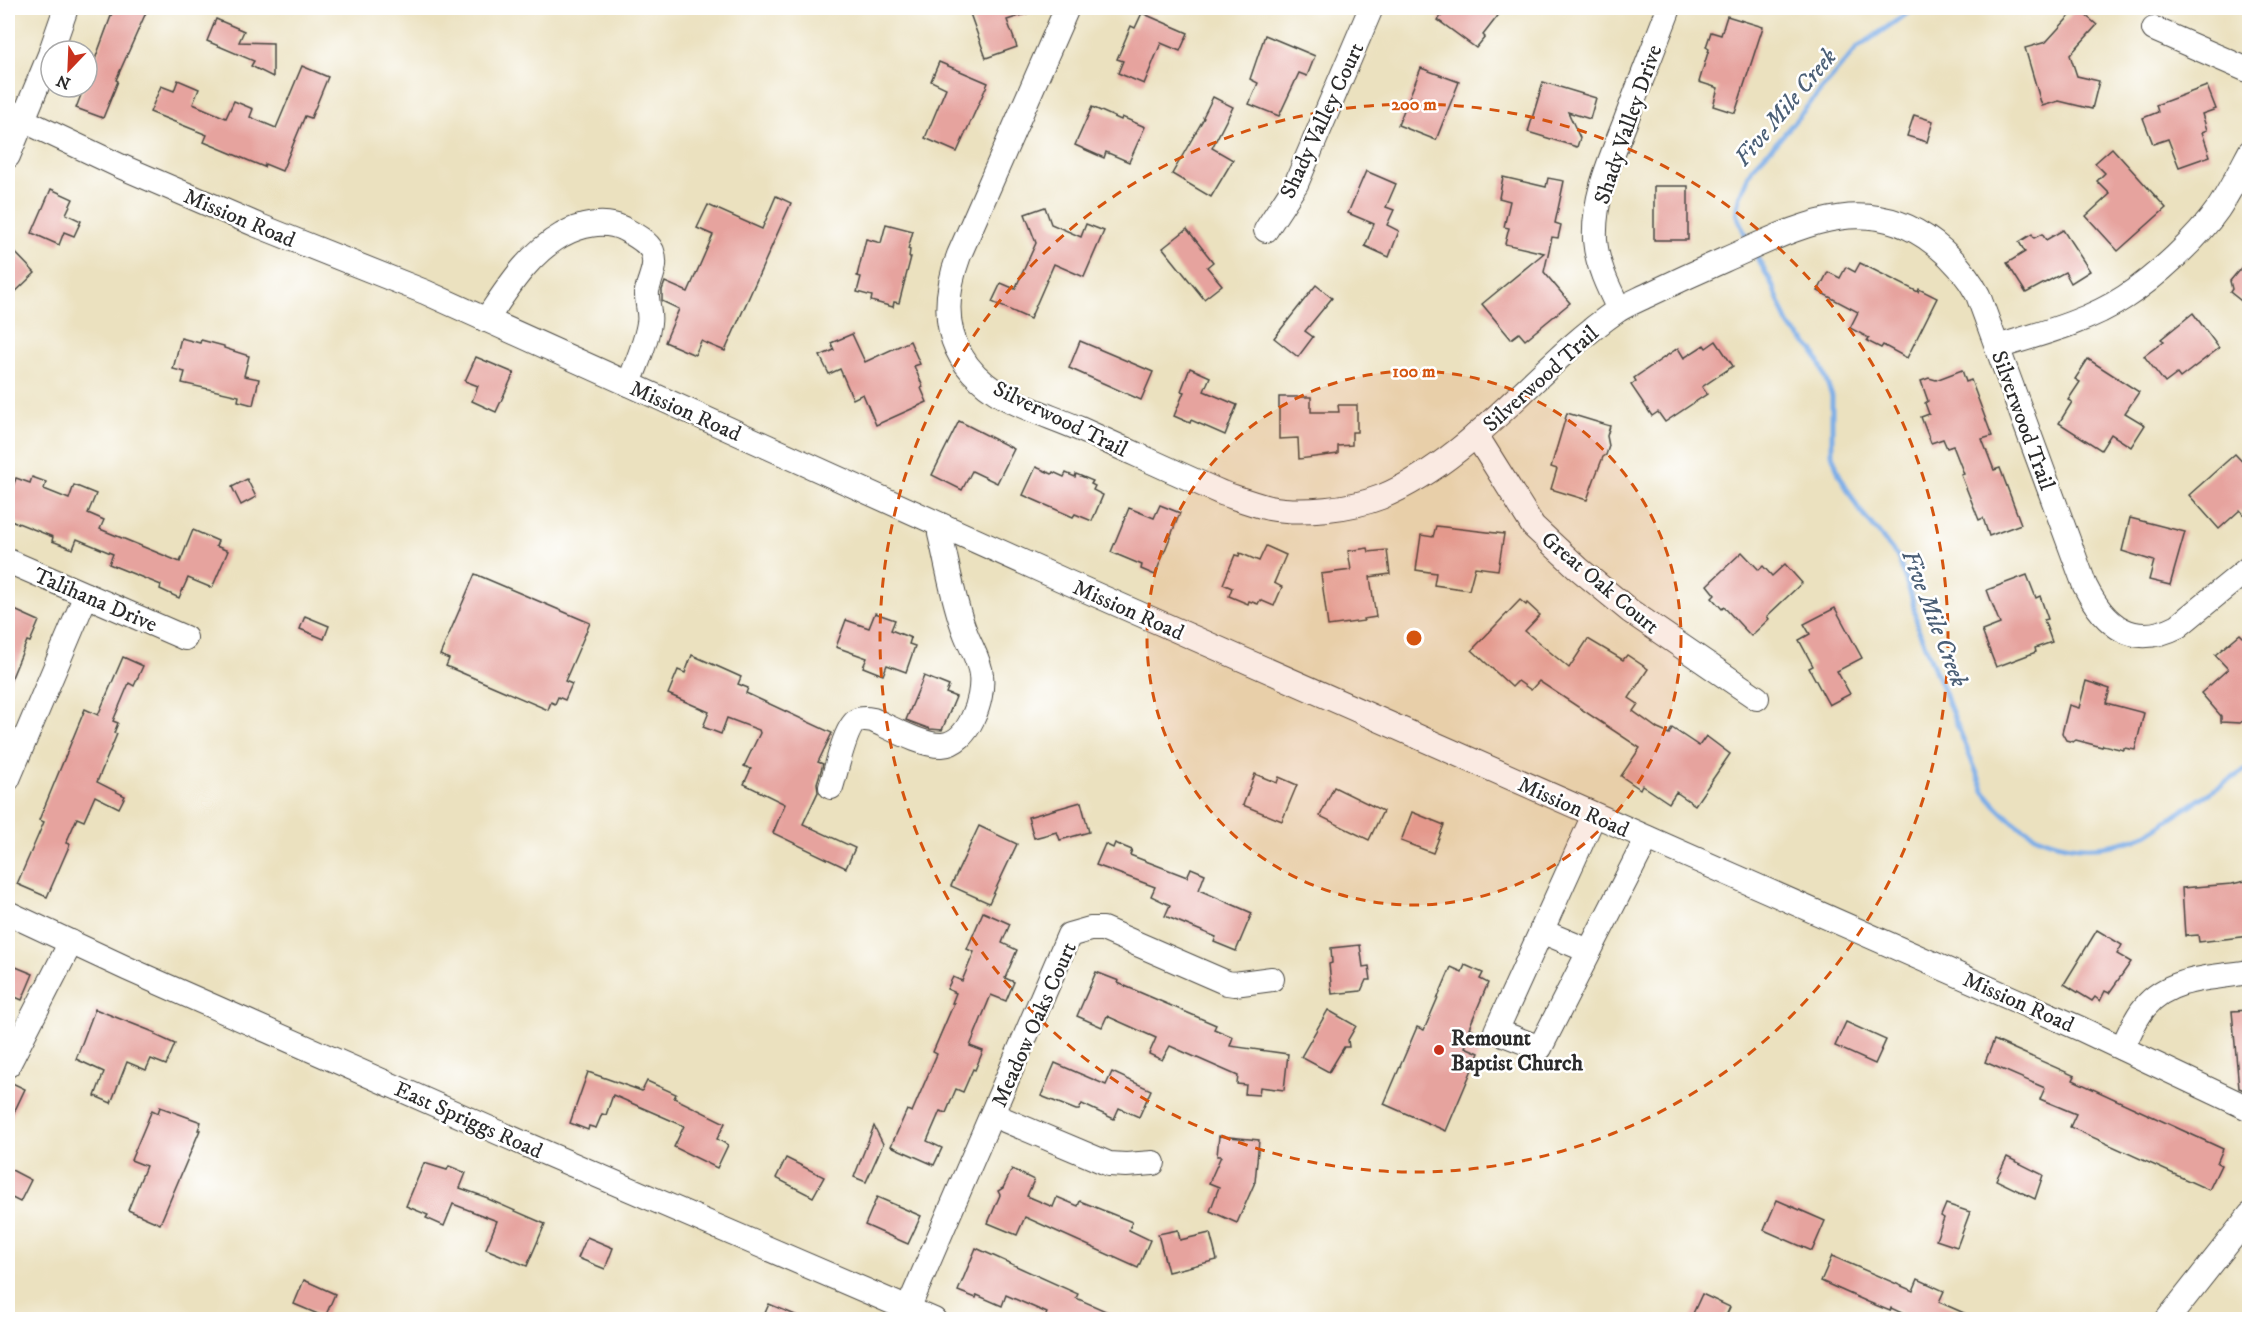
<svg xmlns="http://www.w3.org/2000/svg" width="2257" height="1327" viewBox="0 0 2257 1327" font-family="'IM FELL DW Pica',serif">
<rect width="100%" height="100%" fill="#fff"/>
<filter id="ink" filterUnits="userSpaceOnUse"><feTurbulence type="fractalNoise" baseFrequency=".0167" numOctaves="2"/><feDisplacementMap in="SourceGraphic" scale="12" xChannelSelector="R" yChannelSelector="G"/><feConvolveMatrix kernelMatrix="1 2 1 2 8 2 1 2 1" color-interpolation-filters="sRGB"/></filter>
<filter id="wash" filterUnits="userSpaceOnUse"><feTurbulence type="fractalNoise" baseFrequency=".008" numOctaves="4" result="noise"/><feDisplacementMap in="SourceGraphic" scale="24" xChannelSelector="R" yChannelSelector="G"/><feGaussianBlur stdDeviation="1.35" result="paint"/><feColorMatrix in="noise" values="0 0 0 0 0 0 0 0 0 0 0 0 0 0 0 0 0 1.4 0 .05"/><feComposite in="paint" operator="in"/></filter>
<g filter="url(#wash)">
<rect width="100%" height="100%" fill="#ebe1bf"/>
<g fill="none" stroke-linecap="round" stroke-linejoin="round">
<g stroke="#7bade7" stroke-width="5">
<polyline points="1749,243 1737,216 1739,198 1752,168 1777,142 1857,48 1915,8"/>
<path d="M1755,254L1770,280L1789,326L1813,350L1822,369L1832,396V454L1839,474L1858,508L1898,557L1912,598L1918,628L1984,791C2019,839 2071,858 2129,841C2147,836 2165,823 2180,812C2203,797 2226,782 2250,767"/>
</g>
</g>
<g id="blocks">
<g fill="#e6a39e">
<polygon points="114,8 148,8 116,80 118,81 103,118 76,108 84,87 87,87 87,81"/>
<polygon points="968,8 1037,8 1038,10 1007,20 1017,47 986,58"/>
<polygon points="1448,8 1504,8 1483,35 1485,37 1476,48 1438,20"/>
<polygon points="2077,8 2097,25 2070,55 2077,76 2099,81 2092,109 2059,101 2042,106 2025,48 2046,42"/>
<polygon points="1142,13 1188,33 1180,51 1161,43 1144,84 1118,73 1123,61 1117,59 1131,26 1135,28"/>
<polygon points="1727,16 1763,27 1735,113 1713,106 1718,88 1699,82 1709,49 1706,47 1711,32 1721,35"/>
<polygon points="216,19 244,31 239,42 273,43 273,77 251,66 254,61 207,41"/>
<polygon points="1265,35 1315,56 1307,76 1299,73 1279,116 1249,104 1258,83 1250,79"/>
<polygon points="939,62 988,83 957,152 925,138 946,88 931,81"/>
<polygon points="302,66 328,77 311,118 305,116 282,171 265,164 264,167 204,142 207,135 150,112 161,86 174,91 178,80 199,89 193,104 226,118 234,101 253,109 250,117 276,128"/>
<polygon points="1421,68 1459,82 1436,140 1398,125"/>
<polygon points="1543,82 1596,98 1590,119 1568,112 1580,138 1577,147 1528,132"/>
<polygon points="2207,86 2216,109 2202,114 2207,130 2202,132 2210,156 2179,167 2168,139 2153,144 2143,118 2158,112 2156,105"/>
<polygon points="1213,97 1233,107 1212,148 1233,160 1211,197 1172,174 1204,118 1203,117"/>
<polygon points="1092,107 1121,120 1122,117 1145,127 1129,162 1106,152 1104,158 1075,145"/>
<polygon points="1914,115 1933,121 1927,142 1907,136"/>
<polygon points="2112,148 2166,208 2118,251 2086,216 2110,194 2097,181 2105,173 2095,163"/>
<polygon points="1366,171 1396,184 1386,207 1394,210 1387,225 1399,231 1389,257 1365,246 1374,224 1348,213"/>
<polygon points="1503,177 1546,187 1548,178 1564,181 1555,223 1561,225 1558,238 1552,237 1544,272 1570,303 1525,340 1519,333 1511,339 1482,304 1544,253 1505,244 1509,228 1504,227 1510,201 1499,198"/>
<rect x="1654" y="186" width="34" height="54"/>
<polygon points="51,189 73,199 66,214 81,221 74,236 64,232 59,245 32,233"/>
<polygon points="776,196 791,203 725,351 701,341 695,355 665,342 679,309 662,301 662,290 665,282 688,292 713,235 697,228 708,205 762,229"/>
<polygon points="1045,207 1051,224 1081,237 1086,224 1104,231 1084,277 1054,264 1030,319 992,302 1001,283 1015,289 1036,243 1025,214"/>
<polygon points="886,224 913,231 908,249 910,250 909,257 911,257 899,303 894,302 893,307 871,301 872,296 857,292 861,277 857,276 866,239 881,243"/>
<polygon points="1187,229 1213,262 1207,267 1222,285 1204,299 1163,248"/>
<polygon points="2063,230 2090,271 2071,283 2065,272 2026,293 2007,263 2025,252 2019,242 2032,234 2034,238 2042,234 2046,240"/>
<polygon points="8,245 35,273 8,299"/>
<polygon points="2250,257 2250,308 2230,292 2232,289 2230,281"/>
<polygon points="1860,263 1918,292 1919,289 1937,298 1907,358 1883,345 1881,348 1867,341 1869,338 1850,328 1858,312 1818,291 1828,272 1840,278 1846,267 1855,272"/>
<polygon points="1316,285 1332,298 1305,331 1313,337 1298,357 1274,338"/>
<polygon points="2193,313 2219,348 2180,378 2177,374 2165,383 2144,356 2164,341 2161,339"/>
<polygon points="852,334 865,362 910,341 920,364 914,366 923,387 921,388 927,402 876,425 863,394 853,399 840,369 829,374 820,356 834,350 831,343"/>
<polygon points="181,338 200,343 201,340 224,346 224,348 249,356 244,376 259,379 253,405 238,401 239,396 182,383 185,372 173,369"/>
<polygon points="1080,341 1153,372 1141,400 1069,368"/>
<polygon points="1716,341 1733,366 1702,387 1707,394 1665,422 1658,412 1652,416 1631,385 1636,381 1634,378 1678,348 1684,358 1704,345 1706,348"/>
<polygon points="476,357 514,373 496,412 472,401 478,386 465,381"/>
<polygon points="2088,359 2139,392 2125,413 2145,425 2131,447 2111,434 2101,450 2059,423 2072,402 2068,400 2080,382 2075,379"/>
<polygon points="1190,368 1210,377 1204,391 1237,405 1225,435 1191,420 1190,423 1174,416 1184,392 1181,391"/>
<polygon points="1962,370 1966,382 1971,380 1992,436 1982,439 1994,470 2000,468 2021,524 1989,536 1983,518 1979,520 1961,475 1964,474 1953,446 1947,448 1943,439 1931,443 1921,417 1929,414 1925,403 1928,401 1921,381 1929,378 1936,380"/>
<polygon points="1279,397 1311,397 1311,412 1339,412 1338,405 1357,405 1357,432 1352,432 1352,445 1338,446 1338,454 1299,459 1298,438 1279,439"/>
<polygon points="1567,413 1610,426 1607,436 1609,446 1606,455 1603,457 1594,480 1587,500 1551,489 1557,469 1551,467"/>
<polygon points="959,421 1014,449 997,483 972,471 962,490 932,475"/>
<polygon points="2235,454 2250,470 2250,521 2240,510 2219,529 2189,495"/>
<polygon points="1036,467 1052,474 1053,472 1064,477 1066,473 1075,477 1076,474 1093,481 1091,484 1095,486 1093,490 1103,495 1092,521 1075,514 1073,517 1023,495"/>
<polygon points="32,477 46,482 44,489 69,499 74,485 96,494 88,513 104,520 100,529 180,562 193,530 218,541 216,546 228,551 212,588 188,578 179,598 160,589 161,585 109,564 113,554 77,539 73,549 52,541 53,537 8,519 8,500 16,478 30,483"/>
<polygon points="247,479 256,497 241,505 232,487"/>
<polygon points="1160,505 1180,513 1155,575 1141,569 1142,565 1111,552 1129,508 1154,518"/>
<polygon points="2130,518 2185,532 2170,585 2149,580 2154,561 2122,551"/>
<polygon points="1436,526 1504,534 1498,570 1475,567 1469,590 1434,585 1436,573 1416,570 1421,535 1433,537"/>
<polygon points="1266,546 1286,555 1274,583 1282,587 1274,606 1260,600 1258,604 1249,601 1248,604 1229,596 1232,588 1223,584 1235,555 1239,556 1240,553 1259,561"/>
<polygon points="1368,548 1369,552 1387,550 1390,574 1370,577 1376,617 1363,619 1364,621 1328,626 1321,574 1351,570 1348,551"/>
<polygon points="1742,552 1759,570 1763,566 1772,576 1785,564 1802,583 1767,616 1769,619 1751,636 1724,607 1722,609 1712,598 1715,595 1707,585"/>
<polygon points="475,574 590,623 565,681 572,684 565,700 558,697 555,704 551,702 548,710 446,666 449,659 440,655"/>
<polygon points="2027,575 2036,598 2040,596 2048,619 2044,620 2052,642 2035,648 2036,652 1996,667 1982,631 2000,624 1987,590"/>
<polygon points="1520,600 1526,605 1527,603 1540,615 1525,631 1569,668 1588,639 1623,660 1627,655 1648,669 1629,698 1638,704 1633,711 1658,729 1669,734 1672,728 1699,746 1706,736 1730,754 1695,805 1676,792 1669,803 1642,785 1640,789 1621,776 1640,748 1539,681 1531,690 1518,681 1512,687 1472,650"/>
<polygon points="8,607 39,621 30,642 27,641 8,687"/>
<polygon points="1835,608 1862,658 1837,671 1850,694 1829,705 1809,668 1813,666 1799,640 1810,634 1804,624"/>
<polygon points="875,613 895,620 891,630 911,638 909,644 915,646 906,672 887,665 883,675 863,667 867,658 836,647 846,620 869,628"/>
<polygon points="305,616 329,626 324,639 300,629"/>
<polygon points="2240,634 2250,644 2250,715 2240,723 2221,722 2221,716 2201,693 2228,669 2215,655"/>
<polygon points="692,655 741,677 738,684 748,688 746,693 832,733 818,762 823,764 817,783 818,792 803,824 855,848 846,868 773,833 785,804 744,784 751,769 744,766 760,733 759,730 727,718 721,734 703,727 709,712 668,694 678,670 685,673"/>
<polygon points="123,657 143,666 134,686 129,683 113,721 118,723 114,733 117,734 97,782 125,796 119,808 95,796 84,821 77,818 66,843 70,844 47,897 17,884 44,822 39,820 85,709 98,715"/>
<polygon points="924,676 949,686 946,693 956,697 942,730 930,729 906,720"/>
<polygon points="2086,681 2110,689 2106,703 2144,713 2135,750 2124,748 2124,750 2103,745 2102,747 2076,740 2073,742 2066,740 2062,733 2069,705 2079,708"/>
<polygon points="1255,774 1277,783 1279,777 1297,785 1282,821 1243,805"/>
<polygon points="1334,787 1383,811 1369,840 1320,816"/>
<polygon points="1081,802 1089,832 1060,840 1057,832 1034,838 1028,817"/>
<polygon points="1412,812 1444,825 1433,853 1401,841"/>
<polygon points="979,826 1017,844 989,903 951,886"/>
<polygon points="1115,843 1132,850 1130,855 1187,877 1191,868 1205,874 1199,890 1252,913 1236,951 1214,942 1216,937 1165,916 1170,905 1151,896 1155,887 1096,865 1105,844 1113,848"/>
<polygon points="2250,880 2250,936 2199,942 2198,935 2185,936 2182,888 2232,884"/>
<polygon points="983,912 1010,924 1002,943 1017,950 1005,978 1014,982 1006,1001 991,995 970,1046 983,1051 975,1070 973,1069 963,1092 956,1089 946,1113 940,1111 927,1141 942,1148 934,1165 891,1146 907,1110 912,1112 937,1054 933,1052 954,1003 952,1003 956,993 947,989 953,977 962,981 974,952 967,949"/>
<polygon points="2097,930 2122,945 2117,954 2131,962 2109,993 2105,991 2100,1001 2095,997 2092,1001 2064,984"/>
<polygon points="1360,945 1363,967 1369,966 1371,980 1366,980 1361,991 1332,994 1329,964 1332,963 1331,948"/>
<polygon points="11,965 33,974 22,1000 8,994 8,974"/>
<polygon points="1465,965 1483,973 1480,979 1488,983 1469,1028 1473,1029 1465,1047 1479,1053 1446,1131 1384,1104 1417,1027 1424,1030 1451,967 1462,972"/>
<polygon points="1096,972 1119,981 1118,983 1216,1025 1214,1029 1233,1037 1230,1046 1288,1054 1284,1090 1260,1087 1259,1095 1245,1094 1246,1085 1237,1084 1238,1076 1170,1046 1162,1060 1149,1054 1156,1038 1107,1016 1102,1027 1077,1016"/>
<polygon points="95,1009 156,1033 155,1035 175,1044 166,1065 151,1059 146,1070 127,1062 111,1103 95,1096 104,1072 76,1059"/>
<polygon points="1328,1010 1356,1026 1348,1040 1349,1047 1344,1047 1329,1072 1301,1057"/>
<polygon points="2250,1010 2250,1090 2244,1090 2239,1088 2232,1011"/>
<polygon points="1846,1022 1886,1040 1875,1064 1835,1046"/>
<polygon points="1994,1040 2075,1076 2073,1080 2223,1149 2217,1163 2221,1165 2209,1190 2070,1127 2076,1114 2040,1099 2045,1088 1985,1062"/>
<polygon points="1055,1063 1106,1085 1112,1072 1151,1090 1139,1117 1119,1108 1114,1119 1082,1104 1079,1110 1076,1110 1041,1096"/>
<polygon points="588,1072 642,1091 647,1081 676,1094 674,1098 725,1123 717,1139 728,1145 717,1168 674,1147 684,1126 613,1095 606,1115 602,1114 596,1128 589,1126 588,1130 570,1123"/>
<polygon points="8,1081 25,1089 8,1125"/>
<polygon points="160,1107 201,1122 198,1130 200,1130 160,1224 128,1210 146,1166 131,1160 152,1110 158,1113"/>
<polygon points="874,1126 883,1144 866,1182 854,1177"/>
<polygon points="1219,1136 1259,1140 1255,1182 1237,1223 1210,1211 1219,1187 1209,1183 1221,1156 1217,1156"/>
<polygon points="2007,1157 2043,1175 2035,1199 1996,1180"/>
<polygon points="786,1158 824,1177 813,1197 776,1178"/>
<polygon points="424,1163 447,1170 449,1166 466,1173 460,1188 488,1198 488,1199 545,1224 527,1266 486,1249 497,1221 453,1204 444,1226 426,1218 428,1215 406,1206"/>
<polygon points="8,1168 31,1180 20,1202 8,1196"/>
<polygon points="1012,1169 1034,1180 1027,1196 1053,1207 1057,1197 1078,1206 1080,1201 1132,1222 1129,1230 1150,1240 1138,1268 1025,1217 1017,1235 988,1223 1000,1195 998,1191 1003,1188"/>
<polygon points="877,1197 921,1216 908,1244 865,1225"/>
<polygon points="1777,1200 1825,1221 1812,1251 1764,1230"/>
<polygon points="1946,1204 1970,1212 1957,1247 1936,1240 1944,1218 1941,1216"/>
<polygon points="1178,1230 1180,1240 1210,1233 1217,1260 1168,1272 1158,1234"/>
<polygon points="587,1237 613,1248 605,1269 578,1258"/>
<polygon points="976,1248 1078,1294 1076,1298 1126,1320 1044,1320 1047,1313 1006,1295 1002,1306 977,1295 976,1298 958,1291"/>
<polygon points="1832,1256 1913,1291 1918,1279 1944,1291 1939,1302 1980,1320 1917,1320 1891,1308 1890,1311 1868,1302 1821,1281"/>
<polygon points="304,1280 335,1294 325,1317 294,1304"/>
<polygon points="1702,1294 1730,1307 1724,1320 1690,1320"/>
<polygon points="769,1304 805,1319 805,1320 762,1320"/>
</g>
</g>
</g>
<g filter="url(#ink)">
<use href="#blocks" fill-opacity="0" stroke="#484641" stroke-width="1.5"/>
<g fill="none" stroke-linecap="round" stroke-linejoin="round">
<g stroke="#484641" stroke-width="26">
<g id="minor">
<path d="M1067,8L959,255C939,309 945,358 996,392C1021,408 1053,417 1080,429C1127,450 1174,472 1222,493C1237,498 1253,504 1269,508C1301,514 1351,509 1381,497C1476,457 1535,367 1618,310C1628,304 1640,299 1650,294C1675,282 1699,271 1724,260C1795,229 1864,188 1935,244C1954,259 1967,274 1978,295L2085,586C2105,626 2133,649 2178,626L2250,567"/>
<polyline points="2154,29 2250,71"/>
<polyline points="51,51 66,8"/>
<polyline points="8,113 120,166 257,225 425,292 1065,581 2081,1029 2250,1109"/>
<polyline points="8,156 51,52"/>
<polyline points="1266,230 1296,184 1371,8"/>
<path d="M1619,309C1608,287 1597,265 1595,240C1593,197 1611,159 1626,120C1640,82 1655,45 1669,8"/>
<path d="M486,320C507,289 528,254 562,235C579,225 605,219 624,229C633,234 647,241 652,251C658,266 650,277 647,291C646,302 651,313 649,323C646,344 636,364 629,384"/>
<path d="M1997,347C2040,334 2087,322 2125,297C2156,277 2197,239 2218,209C2230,191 2240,171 2250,152"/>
<polyline points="1476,435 1533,526 1579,569 1630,611 1757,698"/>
<polyline points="8,561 185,638"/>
<polyline points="8,779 86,595"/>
<path d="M831,787C836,772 845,726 858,720C863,718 868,719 873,720C891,728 923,746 942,745C969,743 984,699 981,675C980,661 970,646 965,632C953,601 948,567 940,534V525"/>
<polyline points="1594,815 1496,1031 1540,1048 1647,838"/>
<polyline points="8,913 128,969 527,1145 934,1320"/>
<polyline points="1541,931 1589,951"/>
<path d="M2122,1048C2129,1035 2135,1018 2145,1007C2169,977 2214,978 2250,972"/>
<polyline points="8,1065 71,942"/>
<polyline points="993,1115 1109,1164 1126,1165 1153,1163"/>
<polyline points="908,1309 1069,935 1090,929 1103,929 1227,983 1234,984 1272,979"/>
<polyline points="2167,1320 2250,1215"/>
</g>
</g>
<use href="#minor" stroke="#fff" stroke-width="24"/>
</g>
</g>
<circle cx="1414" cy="638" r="267" fill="#d5540f" fill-opacity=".12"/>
<g fill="none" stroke="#d5540f" stroke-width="3" stroke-dasharray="10 8">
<circle cx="1414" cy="638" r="267"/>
<circle cx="1414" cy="638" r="534"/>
</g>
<circle fill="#c8321e" stroke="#fff" stroke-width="2" cx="1439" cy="1050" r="6"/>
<g text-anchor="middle" stroke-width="5" stroke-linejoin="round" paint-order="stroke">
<g font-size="22" fill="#2b2b2b" stroke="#fff">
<text transform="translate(1321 120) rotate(-65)" y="8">Shady Valley Court</text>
<text transform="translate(1627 124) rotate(-71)" y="8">Shady Valley Drive</text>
<text transform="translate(240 217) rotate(23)" y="8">Mission Road</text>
<text transform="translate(1540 378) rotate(-42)" y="8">Silverwood Trail</text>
<text transform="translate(686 410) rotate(24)" y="8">Mission Road</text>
<text transform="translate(1061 418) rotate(26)" y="8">Silverwood Trail</text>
<text transform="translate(2024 420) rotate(70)" y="8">Silverwood Trail</text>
<text transform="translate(1601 582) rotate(40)" y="8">Great Oak Court</text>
<text transform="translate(96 599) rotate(23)" y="8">Talihana Drive</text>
<text transform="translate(1129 609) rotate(24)" y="8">Mission Road</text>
<text transform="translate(1574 806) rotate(24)" y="8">Mission Road</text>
<text transform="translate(2019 1001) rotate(24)" y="8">Mission Road</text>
<text transform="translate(1033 1024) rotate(-66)" y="8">Meadow Oaks Court</text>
<text transform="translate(469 1119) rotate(24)" y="8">East Spriggs Road</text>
</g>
<g font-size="22" font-weight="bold" fill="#2b2b2b" stroke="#fff" text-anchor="start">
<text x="1451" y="1045">Remount<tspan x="1451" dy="25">Baptist Church</tspan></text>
</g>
<g font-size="24" font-style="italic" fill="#4b5f76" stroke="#fff">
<text transform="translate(1785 107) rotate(-50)" y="8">Five Mile Creek</text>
<text transform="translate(1935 618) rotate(69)" y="8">Five Mile Creek</text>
</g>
</g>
<circle cx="1414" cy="638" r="9" fill="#d5540f" stroke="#fff" stroke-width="3"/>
<g font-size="18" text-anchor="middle" font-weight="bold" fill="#d5540f" stroke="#fff" stroke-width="5" stroke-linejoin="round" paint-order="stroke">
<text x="1414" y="110">200 m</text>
<text x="1414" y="377">100 m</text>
</g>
<rect width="2257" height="1327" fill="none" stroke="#fff" stroke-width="30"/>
<g transform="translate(69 69) rotate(203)"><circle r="28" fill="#ffffff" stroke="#aaaaaa" stroke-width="1.5"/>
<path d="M0-4.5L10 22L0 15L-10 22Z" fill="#c8321e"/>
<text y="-9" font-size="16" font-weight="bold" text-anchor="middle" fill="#2b2b2b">N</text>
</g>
</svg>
